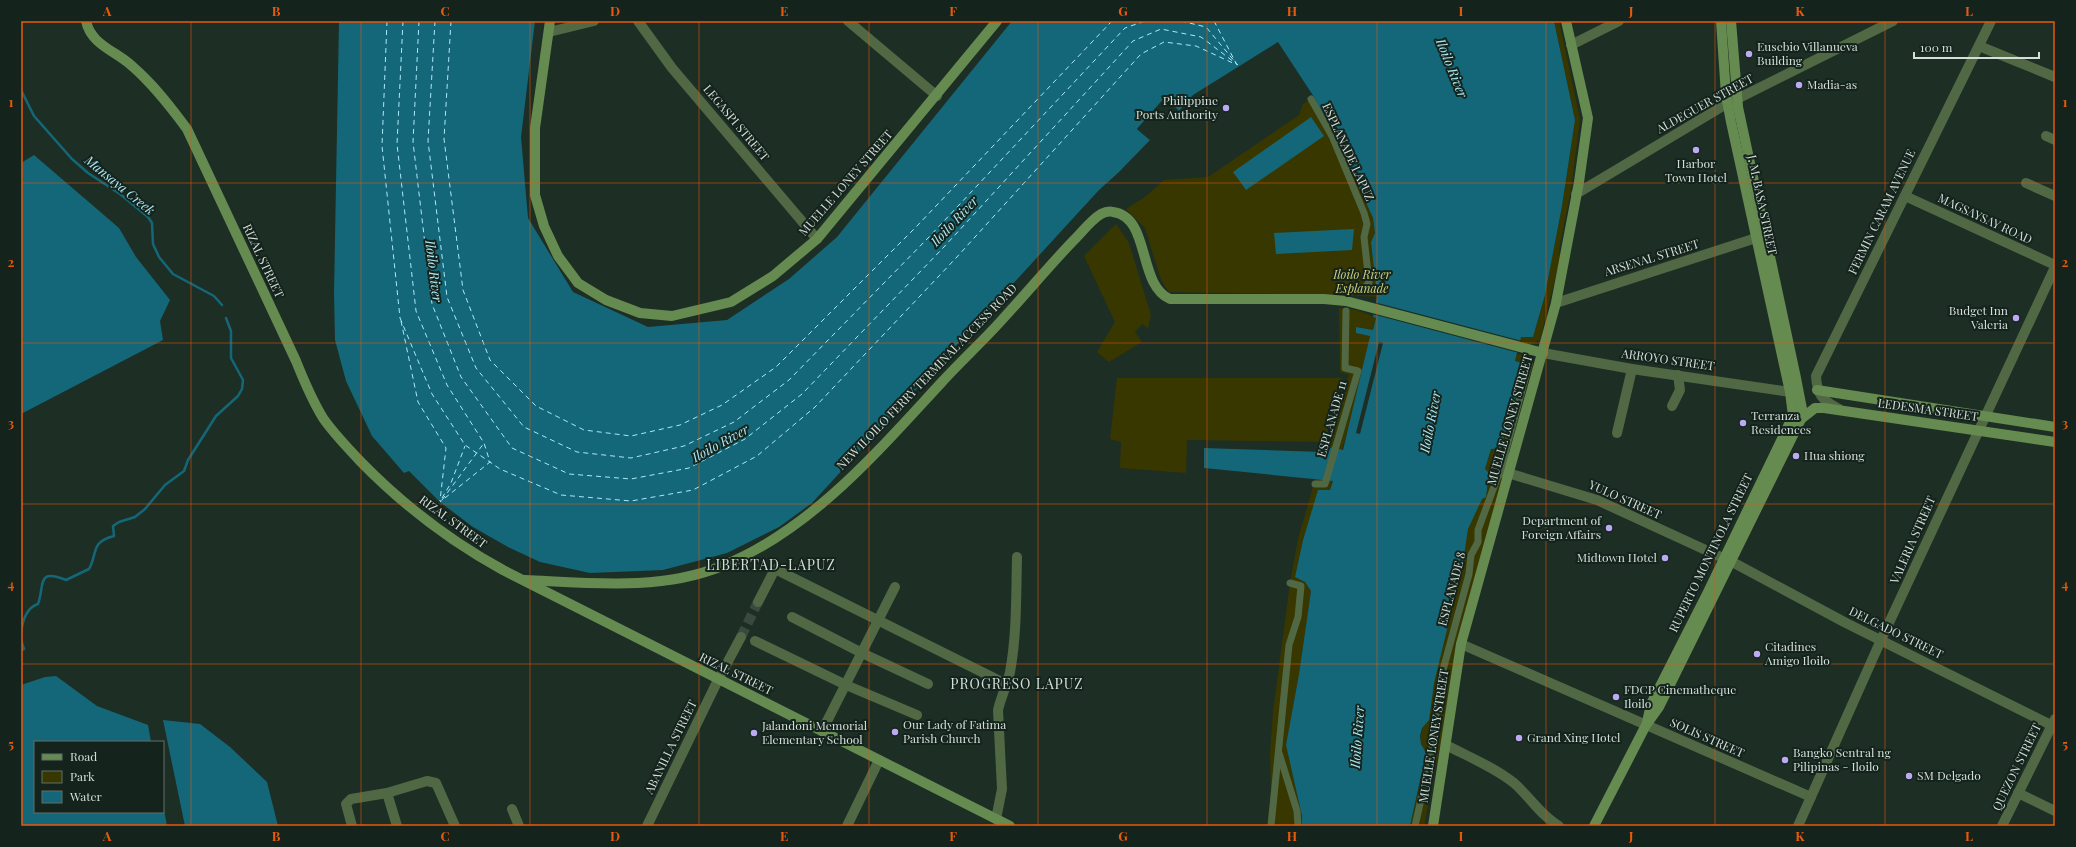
<svg xmlns="http://www.w3.org/2000/svg" width="2076" height="847" viewBox="0 0 2076 847" font-family="'Playfair Display',serif">
<rect width="100%" height="100%" fill="#1d2e25"/>
<g fill="#393700">
<polygon points="1554,21 1559,21 1580,119 1571,190 1559,249 1560,258 1540,340 1529,345 1519,342 1521,336 1533,337 1545,295 1562,206 1575,120"/>
<polygon points="1314,97 1337,139 1373,218 1375,233 1371,242 1377,297 1342,295 1169,292 1161,280 1145,228 1126,209 1145,197 1164,180 1208,177 1299,115 1303,104"/>
<polygon points="1116,224 1129,243 1151,315 1148,328 1142,324 1135,332 1142,342 1109,362 1097,352 1115,322 1084,256"/>
<path d="M1339,308C1353,308 1364,312 1376,318L1373,330L1356,327L1370,335C1360,387 1346,439 1330,490L1318,491L1303,540L1295,577L1305,582L1311,591L1299,674L1286,745L1302,816V826H1267L1271,792L1270,753L1273,712L1290,583L1298,539L1323,452L1330,444L1349,375L1340,372Z"/>
<path d="M1517,354L1523,355L1533,365L1508,451L1510,457L1441,741L1424,826H1410L1426,754C1414,735 1427,732 1422,715L1448,622C1445,616 1449,587 1453,581L1491,449L1525,364L1515,361Z"/>
<polygon points="1117,378 1342,378 1325,442 1187,440 1186,473 1120,468 1121,442 1110,439"/>
</g>
<g fill="#146778">
<path d="M339,21H535L521,137L528,218L573,292L648,327L727,320L789,279L837,237L1012,21H1554L1575,120L1562,206L1545,295L1533,337H1521L1515,361L1525,364L1501,448L1491,449L1485,469L1489,473L1486,497L1482,499L1468,529L1461,575C1448,582 1447,592 1453,605L1434,683L1429,720L1422,728L1420,736L1421,744L1426,753L1410,826H1302V816L1286,745L1299,674L1311,591L1305,582L1295,577L1303,540L1318,490H1330L1333,481L1204,468V448L1323,452L1332,447L1343,450L1370,336L1356,333V327L1373,330L1376,318L1373,317L1377,297L1371,242L1375,233L1373,218L1337,139L1314,97L1278,42L1193,95L1179,111L1165,98L1137,129L1150,140L1119,172L1099,190L812,503L779,527L727,553L663,570L590,573L540,562L508,547L473,527L440,502L409,471L404,473L372,436L346,381L335,340L334,293Z"/>
<polygon points="1311,117 1324,136 1246,190 1233,172"/>
<polygon points="34,155 119,228 136,257 170,300 160,321 163,340 21,414 21,163"/>
<polygon points="1354,229 1352,250 1276,254 1274,233"/>
<polygon points="56,676 97,706 148,725 151,742 35,742 35,812 163,812 163,804 167,826 22,826 21,685 45,677"/>
<polygon points="163,720 200,724 230,747 267,782 278,826 185,826"/>
</g>
<g fill="#1d2e25">
<polygon points="1165,97 1179,111 1177,112 1165,100 1140,128 1152,139 1150,140 1137,129"/>
<polygon points="1374,302 1522,341 1519,353 1372,314"/>
<polygon points="1379,342 1383,343 1360,434 1356,433"/>
</g>
<g fill="none" stroke-linecap="round" stroke-linejoin="round">
<g stroke="#146778" stroke-width="2.5">
<polyline points="21,90 34,116 72,159 88,173 120,194 148,217 152,223 153,244 159,257 173,274 214,296 222,305"/>
<path d="M21,634C22,623 26,608 38,604C45,585 36,568 66,580L89,569C98,553 90,542 114,536L113,526L119,522L135,517L145,509L165,485L184,471L188,460L216,416L238,396L242,389L243,380L231,358V331L226,318"/>
<polyline points="21,640 24,649 21,650"/>
</g>
<g stroke="#ace9f8" stroke-width="1" stroke-dasharray="5 4" stroke-linecap="butt">
<polyline points="387,21 382,146 400,318"/>
<polyline points="403,21 397,144 416,311 447,385 484,443 490,462 440,502"/>
<polyline points="419,21 413,142 432,304 461,377 512,448 569,474 631,479 689,468 745,439 802,394 943,248 1133,41 1161,29 1201,37 1238,65"/>
<polyline points="435,21 428,141 447,297 476,368 524,427 577,452 631,458 684,446 734,422 789,380 929,237 1125,28 1145,21"/>
<polyline points="451,21 444,139 463,290 490,360 536,406 584,430 631,436 680,425 722,405 776,367 916,227 1112,21"/>
<polyline points="1181,21 1206,27 1236,63"/>
<polyline points="1214,21 1237,65"/>
<polyline points="400,318 432,394 465,445 500,469 561,495 631,501 693,490 757,456 815,407 956,258 1141,54 1164,42 1196,46 1235,64"/>
<polyline points="401,321 418,402 446,448 440,501"/>
<polyline points="442,498 451,483 465,446"/>
<polyline points="442,500 484,443"/>
</g>
<polyline stroke="#394940" stroke-width="10" stroke-dasharray="10 5" stroke-linecap="butt" points="741,637 758,602"/>
<g stroke="#516844" stroke-width="7">
<polyline points="1311,99 1332,136 1364,213 1367,224 1364,237 1369,283 1364,288 1352,287 1350,292"/>
<polyline points="1315,484 1325,484 1358,371 1345,368 1346,311"/>
<polyline points="1279,753 1297,811 1298,826"/>
<polyline points="1271,826 1289,645 1298,617 1301,586 1290,583"/>
<polyline points="1415,826 1431,755 1440,681 1469,574 1471,555 1478,542 1478,530 1498,476 1501,474 1506,456 1505,453 1529,364"/>
</g>
<g stroke="#516844" stroke-width="10">
<polyline points="638,21 672,68 817,239"/>
<polyline points="549,32 594,21"/>
<polyline points="1571,45 1619,21"/>
<polyline points="2046,136 2055,140"/>
<polyline points="2026,183 2055,196"/>
<polyline points="1576,194 1723,106 1893,21"/>
<polyline points="1905,196 2055,265"/>
<polyline points="1556,303 1756,238"/>
<polyline points="1672,406 1680,390 1678,375"/>
<polyline points="1617,433 1632,369"/>
<polyline points="758,602 775,569 1006,684"/>
<polyline points="792,617 862,653 928,684"/>
<polyline points="755,641 846,685 917,715"/>
<polyline points="1461,644 1811,797"/>
<polyline points="718,680 741,637"/>
<polyline points="822,731 895,587"/>
<path d="M1446,745C1469,757 1494,767 1514,783C1530,797 1541,816 1559,826"/>
<polyline points="387,793 397,826"/>
<polyline points="2018,793 2055,811"/>
<polyline points="512,809 519,826"/>
<path d="M996,819L1002,789L998,710C1001,697 1007,685 1010,672C1017,634 1016,595 1017,557"/>
<polyline points="352,826 346,804 351,799 387,793 427,781 436,783 455,826"/>
<polyline points="847,826 879,760"/>
<polyline points="1798,826 1881,640 2055,267"/>
<polyline points="2002,826 2055,719"/>
</g>
<g stroke="#516844" stroke-width="10">
<polyline points="848,21 937,96"/>
<polyline points="1979,46 2055,77"/>
<polyline points="1543,353 1632,369 1790,392"/>
<path d="M1839,409C1822,400 1817,395 1816,376L1991,21"/>
<polyline points="1508,473 1597,500 1736,564 1846,623 2055,727"/>
<polyline points="647,826 718,680"/>
</g>
<g stroke="#668b50" stroke-width="10">
<path d="M86,21C91,45 116,51 132,66C153,84 170,106 187,129L296,361C304,381 312,400 323,418C334,434 348,448 361,462C403,505 450,541 503,570L1010,826"/>
<polyline points="550,21 535,128 535,195 544,226 558,256 578,283 606,300 640,313 672,316 731,302 773,276 817,239 997,21"/>
<polyline points="1817,390 2055,427"/>
<polyline points="1801,419 1815,408 1824,408 2055,442"/>
<path d="M525,580C590,583 661,591 722,566C811,530 877,452 941,383C960,362 981,343 1000,322C1025,295 1048,267 1074,240C1082,232 1091,220 1101,214C1105,212 1109,211 1113,212C1151,217 1137,285 1170,299H1324L1346,301L1543,353"/>
<polyline points="1647,722 1651,704 1708,592 1793,416 1790,392 1731,122 1726,95 1721,21"/>
<polyline points="1433,826 1461,644 1556,303 1579,182 1588,118 1566,21"/>
<polyline points="1594,826 1646,725 1659,707 1801,419 1802,409 1796,378 1738,107 1731,21"/>
</g>
</g>
<path fill="none" stroke="#e8590c" stroke-width="1" stroke-opacity="0.55" d="M191,21V826M361,21V826M530,21V826M699,21V826M869,21V826M1038,21V826M1207,21V826M1377,21V826M1546,21V826M1715,21V826M1885,21V826M21,183H2055M21,343H2055M21,504H2055M21,664H2055"/>
<g fill="#bcaaf5" stroke="#14241c" stroke-width="1.5">
<circle cx="1749" cy="54" r="4"/>
<circle cx="1799" cy="85" r="4"/>
<circle cx="1226" cy="108" r="4"/>
<circle cx="1696" cy="150" r="4"/>
<circle cx="2016" cy="318" r="4"/>
<circle cx="1743" cy="423" r="4"/>
<circle cx="1796" cy="456" r="4"/>
<circle cx="1609" cy="528" r="4"/>
<circle cx="1665" cy="558" r="4"/>
<circle cx="1757" cy="654" r="4"/>
<circle cx="1616" cy="697" r="4"/>
<circle cx="895" cy="732" r="4"/>
<circle cx="754" cy="733" r="4"/>
<circle cx="1519" cy="738" r="4"/>
<circle cx="1785" cy="760" r="4"/>
<circle cx="1909" cy="776" r="4"/>
</g>
<g text-anchor="middle" stroke-width="4" stroke-linejoin="round" paint-order="stroke">
<g font-size="12" fill="#d5dfda" stroke="#14241c" text-anchor="start">
<text x="1757" y="51">Eusebio Villanueva<tspan x="1757" dy="14">Building</tspan></text>
<text x="1807" y="89">Madia-as</text>
<text x="1218" y="105" text-anchor="end">Philippine<tspan x="1218" dy="14">Ports Authority</tspan></text>
<text x="1696" y="168" text-anchor="middle">Harbor<tspan x="1696" dy="14">Town Hotel</tspan></text>
<text x="2008" y="315" text-anchor="end">Budget Inn<tspan x="2008" dy="14">Valeria</tspan></text>
<text x="1751" y="420">Terranza<tspan x="1751" dy="14">Residences</tspan></text>
<text x="1804" y="460">Hua shiong</text>
<text x="1601" y="525" text-anchor="end">Department of<tspan x="1601" dy="14">Foreign Affairs</tspan></text>
<text x="1657" y="562" text-anchor="end">Midtown Hotel</text>
<text x="1765" y="651">Citadines<tspan x="1765" dy="14">Amigo Iloilo</tspan></text>
<text x="1624" y="694">FDCP Cinematheque<tspan x="1624" dy="14">Iloilo</tspan></text>
<text x="903" y="729">Our Lady of Fatima<tspan x="903" dy="14">Parish Church</tspan></text>
<text x="762" y="730">Jalandoni Memorial<tspan x="762" dy="14">Elementary School</tspan></text>
<text x="1527" y="742">Grand Xing Hotel</text>
<text x="1793" y="757">Bangko Sentral ng<tspan x="1793" dy="14">Pilipinas - Iloilo</tspan></text>
<text x="1917" y="780">SM Delgado</text>
</g>
<g font-size="12" fill="#d5dfda" stroke="#14241c">
<text transform="translate(1705 104) rotate(-29)" y="4">ALDEGUER STREET</text>
<text transform="translate(736 123) rotate(50)" y="4">LEGASPI STREET</text>
<text transform="translate(1348 152) rotate(65)" y="4">ESPLANADE LAPUZ</text>
<text transform="translate(846 183) rotate(-49)" y="4">MUELLE LONEY STREET</text>
<text transform="translate(1762 205) rotate(78)" y="4">J. M. BASA STREET</text>
<text transform="translate(1882 212) rotate(-64)" y="4">FERMIN CARAM AVENUE</text>
<text transform="translate(1985 219) rotate(25)" y="4">MAGSAYSAY ROAD</text>
<text transform="translate(1652 258) rotate(-17)" y="4">ARSENAL STREET</text>
<text transform="translate(263 261) rotate(65)" y="4">RIZAL STREET</text>
<text transform="translate(1668 360) rotate(8)" y="4">ARROYO STREET</text>
<text transform="translate(927 377) rotate(-46)" y="4">NEW ILOILO FERRY TERMINAL ACCESS ROAD</text>
<text transform="translate(1928 410) rotate(8)" y="4">LEDESMA STREET</text>
<text transform="translate(1332 419) rotate(-74)" y="4">ESPLANADE 11</text>
<text transform="translate(1510 420) rotate(-74)" y="4">MUELLE LONEY STREET</text>
<text transform="translate(1625 500) rotate(24)" y="4">YULO STREET</text>
<text transform="translate(453 522) rotate(36)" y="4">RIZAL STREET</text>
<text transform="translate(1913 540) rotate(-66)" y="4">VALERIA STREET</text>
<text transform="translate(1711 553) rotate(-64)" y="4">RUPERTO MONTINOLA STREET</text>
<text transform="translate(1452 589) rotate(-75)" y="4">ESPLANADE 8</text>
<text transform="translate(1896 633) rotate(26)" y="4">DELGADO STREET</text>
<text transform="translate(736 674) rotate(26)" y="4">RIZAL STREET</text>
<text transform="translate(1434 736) rotate(-81)" y="4">MUELLE LONEY STREET</text>
<text transform="translate(1707 738) rotate(24)" y="4">SOLIS STREET</text>
<text transform="translate(671 747) rotate(-64)" y="4">ABANILLA STREET</text>
<text transform="translate(2017 767) rotate(-64)" y="4">QUEZON STREET</text>
</g>
<g font-size="12" font-style="italic" fill="#d0cf79" stroke="#14241c">
<text x="1362" y="279">Iloilo River<tspan x="1362" dy="14">Esplanade</tspan></text>
</g>
<g font-size="13" font-style="italic" fill="#ace9f8" stroke="#14241c">
<text transform="translate(1452 68) rotate(68)" y="5">Iloilo River</text>
<text transform="translate(120 185) rotate(39)" y="5">Mansaya Creek</text>
<text transform="translate(954 221) rotate(-47)" y="5">Iloilo River</text>
<text transform="translate(434 271) rotate(83)" y="5">Iloilo River</text>
<text transform="translate(1430 422) rotate(-79)" y="5">Iloilo River</text>
<text transform="translate(720 443) rotate(-29)" y="5">Iloilo River</text>
<text transform="translate(1357 737) rotate(-86)" y="5">Iloilo River</text>
</g>
<g font-size="14" letter-spacing="1" fill="#d5dfda" stroke="#14241c">
<text x="771" y="570">LIBERTAD-LAPUZ</text>
<text x="1017" y="689">PROGRESO LAPUZ</text>
</g>
</g>
<rect width="2076" height="847" fill="none" stroke="#14241c" stroke-width="44"/>
<rect x="34" y="741" width="130" height="72" fill="#14241c" stroke="#616f68"/>
<rect x="42" y="754" width="20" height="6" fill="#668b50" stroke="#616f68"/>
<text x="70" y="761" font-size="12" fill="#d5dfda">Road</text>
<rect x="42" y="771" width="20" height="12" fill="#393700" stroke="#616f68"/>
<text x="70" y="781" font-size="12" fill="#d5dfda">Park</text>
<rect x="42" y="791" width="20" height="12" fill="#146778" stroke="#616f68"/>
<text x="70" y="801" font-size="12" fill="#d5dfda">Water</text>
<path d="M1914 52v6h125v-6" fill="none" stroke="#d5dfda" stroke-width="2"/>
<text x="1920" y="52" font-size="12" fill="#d5dfda" stroke="#14241c" stroke-width="3" paint-order="stroke">100 m</text>
<rect x="22" y="22" width="2032" height="803" fill="none" stroke="#e8590c" stroke-width="1.5"/>
<g font-size="13" text-anchor="middle" font-weight="bold" fill="#e8590c">
<text x="107" y="16">A</text>
<text x="276" y="16">B</text>
<text x="445" y="16">C</text>
<text x="615" y="16">D</text>
<text x="784" y="16">E</text>
<text x="953" y="16">F</text>
<text x="1123" y="16">G</text>
<text x="1292" y="16">H</text>
<text x="1461" y="16">I</text>
<text x="1631" y="16">J</text>
<text x="1800" y="16">K</text>
<text x="1969" y="16">L</text>
<text x="11" y="107">1</text>
<text x="2065" y="107">1</text>
<text x="11" y="267">2</text>
<text x="2065" y="267">2</text>
<text x="11" y="428">3</text>
<text x="2065" y="428">3</text>
<text x="11" y="589">4</text>
<text x="2065" y="589">4</text>
<text x="11" y="749">5</text>
<text x="2065" y="749">5</text>
<text x="107" y="841">A</text>
<text x="276" y="841">B</text>
<text x="445" y="841">C</text>
<text x="615" y="841">D</text>
<text x="784" y="841">E</text>
<text x="953" y="841">F</text>
<text x="1123" y="841">G</text>
<text x="1292" y="841">H</text>
<text x="1461" y="841">I</text>
<text x="1631" y="841">J</text>
<text x="1800" y="841">K</text>
<text x="1969" y="841">L</text>
</g>
</svg>
